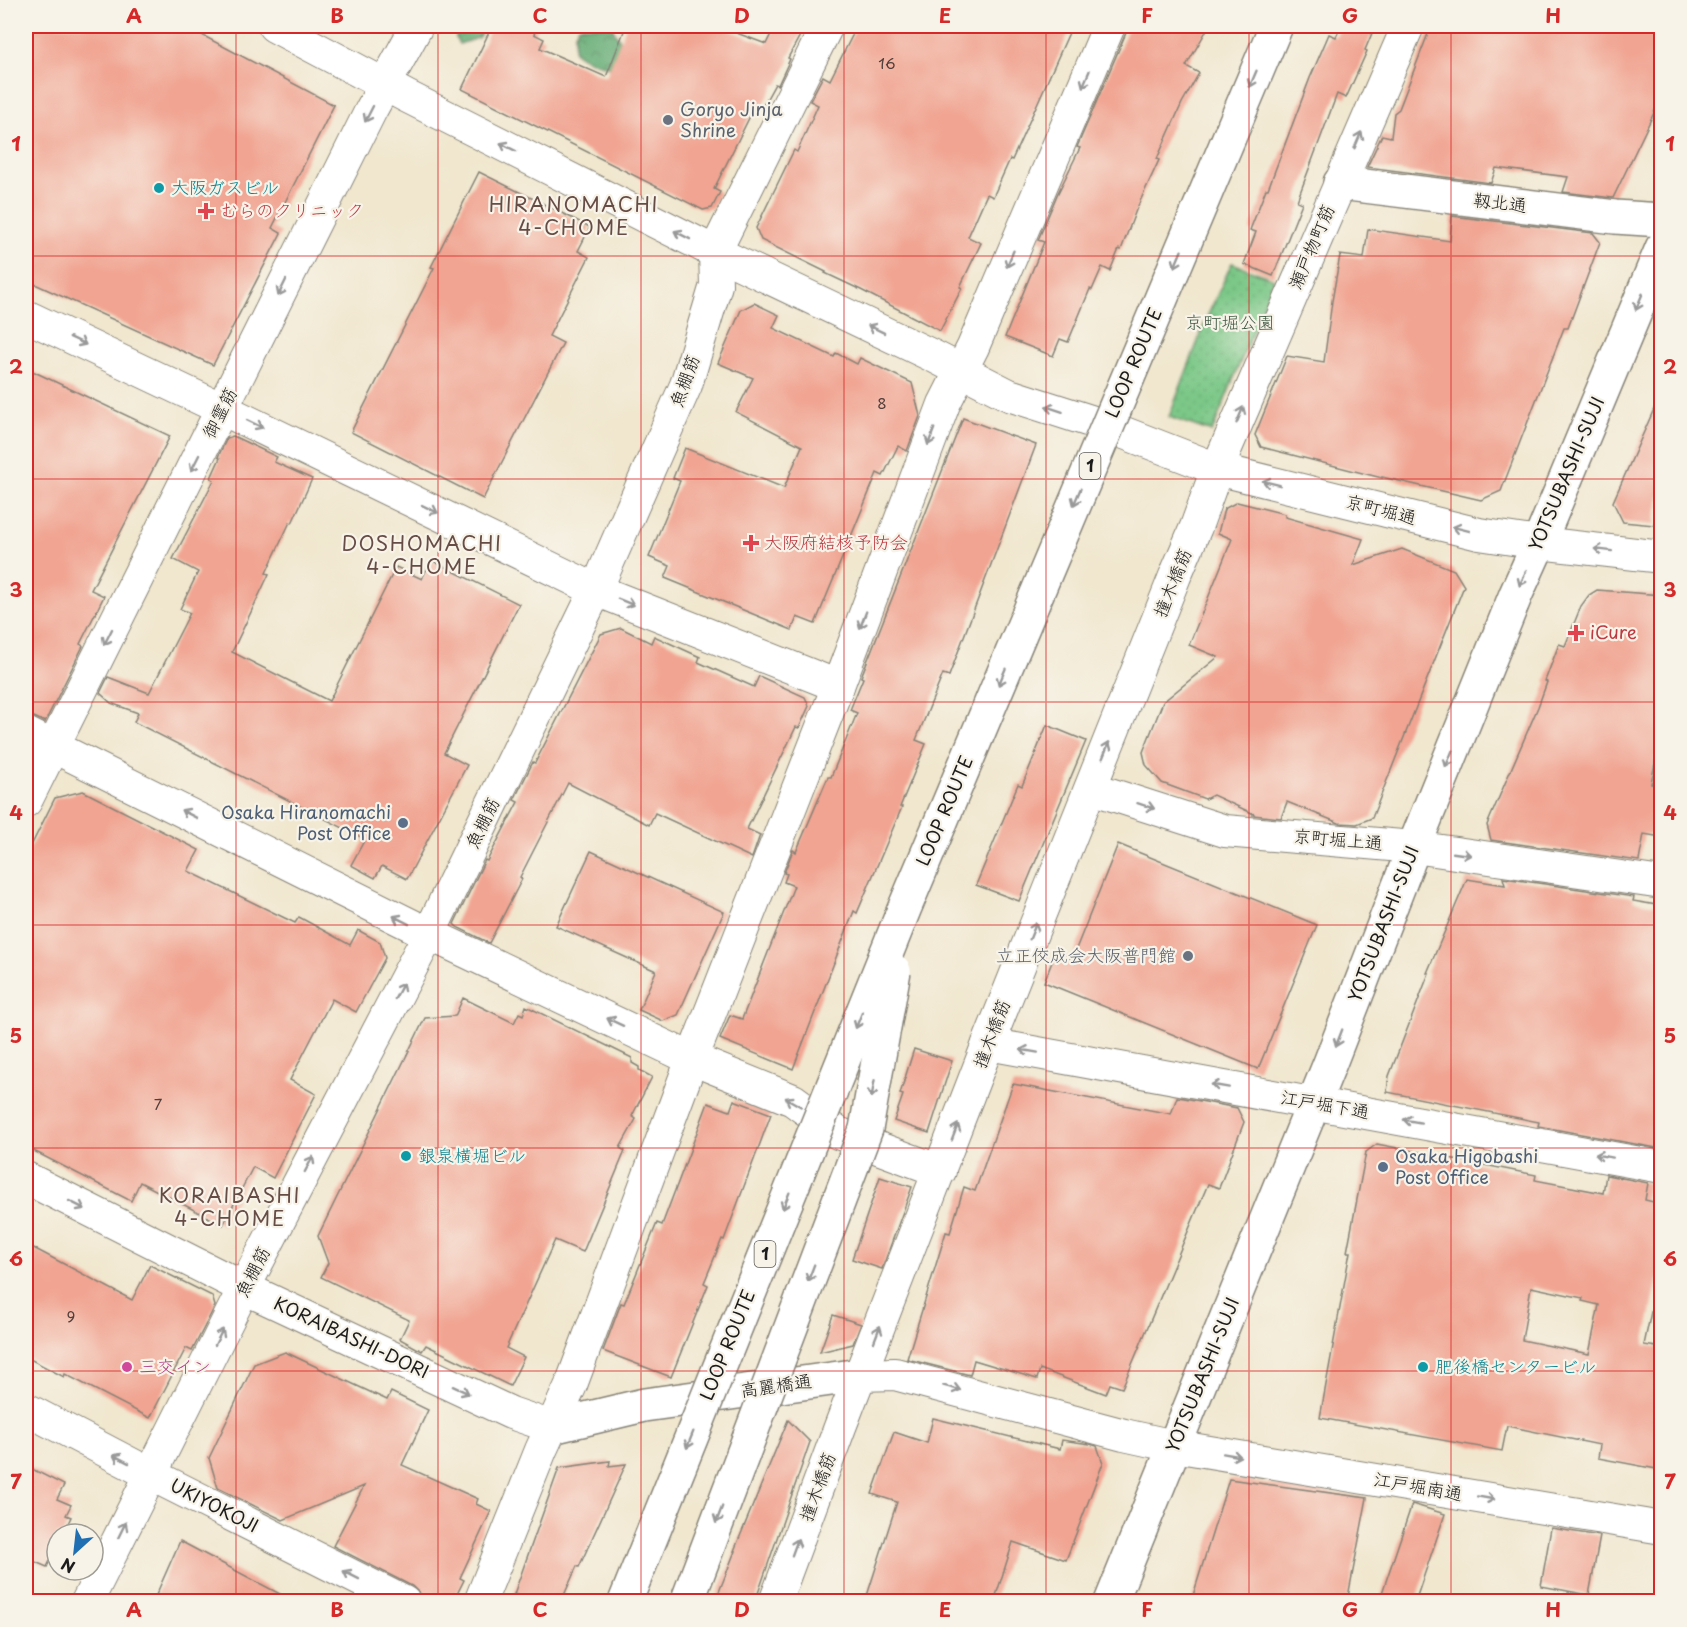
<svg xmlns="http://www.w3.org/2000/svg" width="1687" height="1627" viewBox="0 0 1687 1627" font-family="'Playpen Sans','Klee One',sans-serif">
<defs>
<pattern id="forest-crowns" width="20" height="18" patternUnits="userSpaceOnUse" patternTransform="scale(1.5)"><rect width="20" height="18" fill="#64ac74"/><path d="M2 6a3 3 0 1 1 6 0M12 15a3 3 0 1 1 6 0" fill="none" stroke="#528b5e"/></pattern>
<pattern id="park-dots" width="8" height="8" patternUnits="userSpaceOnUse" patternTransform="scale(1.5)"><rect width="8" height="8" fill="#7bc888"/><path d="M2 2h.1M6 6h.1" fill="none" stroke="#6aab75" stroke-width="1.8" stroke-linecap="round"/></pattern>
</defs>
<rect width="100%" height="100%" fill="#f7f3e8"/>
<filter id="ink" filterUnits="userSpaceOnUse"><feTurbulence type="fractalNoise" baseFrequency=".0167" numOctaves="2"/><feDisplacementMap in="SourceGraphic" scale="12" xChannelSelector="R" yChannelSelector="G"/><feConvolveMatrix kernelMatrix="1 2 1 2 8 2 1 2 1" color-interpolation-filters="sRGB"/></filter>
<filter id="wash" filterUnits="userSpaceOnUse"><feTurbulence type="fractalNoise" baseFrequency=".008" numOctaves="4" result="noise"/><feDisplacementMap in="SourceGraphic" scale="24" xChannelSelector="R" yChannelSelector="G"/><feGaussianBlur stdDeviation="1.35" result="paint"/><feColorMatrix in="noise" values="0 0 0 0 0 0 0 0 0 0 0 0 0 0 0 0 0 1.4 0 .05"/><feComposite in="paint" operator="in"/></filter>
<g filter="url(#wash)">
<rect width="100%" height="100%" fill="#f1e7cf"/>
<g fill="url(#forest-crowns)" stroke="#406448" stroke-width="1.5">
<polygon points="456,26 486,26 478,38 459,44 456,38"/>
<path d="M579,26H611L621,42L614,68C600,64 585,61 574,51L575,33Z"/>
</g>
<polygon fill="url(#park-dots)" stroke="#4c7252" stroke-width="1.5" points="1232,263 1274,279 1212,432 1169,417 1208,315"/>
<g id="blocks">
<g fill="#f1a492" fill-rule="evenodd">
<polygon points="26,26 185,26 334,105 272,228 281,233 213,365 26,280"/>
<polygon points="492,26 538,26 534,34 544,39 540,48 606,77 626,26 718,26 766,44 775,26 805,26 788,58 790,59 778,85 775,84 760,111 754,108 714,189 720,192 712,208 703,210 462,89"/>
<polygon points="857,26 1072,26 1012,160 1010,159 993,197 987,194 968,237 981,243 960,287 962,288 940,331 861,290 825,273 826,272 761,240 756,228 794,150 797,152 818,105 810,101 823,76 830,80"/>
<polygon points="1129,26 1209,26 1186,66 1199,73 1182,103 1157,159 1159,160 1136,210 1121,250 1119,249 1110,271 1102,267 1092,290 1090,289 1068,342 1060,339 1053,356 1005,337 1044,242 1038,240 1057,195 1080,148 1077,147"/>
<polygon points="1341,26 1375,26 1365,50 1367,51 1346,98 1337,94 1297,201 1302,203 1273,276 1244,264 1256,232 1250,230 1266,189 1268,189 1310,78 1329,34 1336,37"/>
<polygon points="1431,26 1662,26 1662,96 1613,198 1563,192 1568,177 1496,168 1491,183 1367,167 1382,135 1391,137 1394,113 1399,109"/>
<polygon points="479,172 590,227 578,251 589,257 549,336 563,343 483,499 351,432 434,268 431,267"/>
<polygon points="1452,216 1593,233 1600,242 1568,328 1564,328 1501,491 1481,500 1382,477 1382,478 1261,447 1255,435 1287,356 1324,362 1332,301 1340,255 1364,258 1368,229 1450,241"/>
<polygon points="754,303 779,315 773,328 834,357 836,353 857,364 860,358 912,383 920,416 907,451 898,446 883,476 877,473 815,624 797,617 792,630 665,578 670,566 649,557 680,481 673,478 685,448 784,488 802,446 736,412 753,378 718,363 741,310"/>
<polygon points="26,368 170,436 91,590 104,596 80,644 83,646 45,722 34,717 26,715"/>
<polygon points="1662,391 1662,484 1654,525 1623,522 1613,502"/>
<polygon points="963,418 1036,445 949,676 943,674 916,740 926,744 900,807 902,807 857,913 854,911 793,1069 720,1039 730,1015 742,1019 794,886 784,882 787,874 784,873 793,850 796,852 828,777 831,777 857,713 850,710 863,678 861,677"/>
<polygon points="233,436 277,457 274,462 312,479 292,523 290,522 266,573 269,574 232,652 329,701 396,567 422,579 431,560 519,604 444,753 467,765 407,879 382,866 375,878 351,865 365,839 134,722 138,713 111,703 100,693 108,677 149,693 190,613 180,609 198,572 173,559 214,480 211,478 220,458 218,457 227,438"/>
<polygon points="1237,502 1285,514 1285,517 1363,539 1353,565 1402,549 1454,570 1464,586 1372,818 1357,824 1339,823 1287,802 1281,818 1253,815 1254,814 1213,795 1205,799 1162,783 1146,765 1143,752 1163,702 1218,657 1189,645 1232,539 1218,533 1224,509"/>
<polygon points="1597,590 1662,595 1662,726 1651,784 1662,786 1662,837 1644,834 1639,861 1491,840 1487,825 1538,707 1547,682 1545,681 1559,644 1565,646 1581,606 1589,595"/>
<polygon points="621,628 651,643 654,636 700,657 698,662 754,687 759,676 805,697 809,706 799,728 796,727 747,829 760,835 752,858 655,813 649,825 568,783 520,877 522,879 489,943 457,927 454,924 485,860 487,861 518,802 514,800 533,762 535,763 601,634"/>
<polygon points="1047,725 1086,741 1019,901 976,885 1018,784 1022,786"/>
<polygon points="83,791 199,850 188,871 295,923 299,917 350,945 358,930 380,942 385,958 356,1012 332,999 290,1080 316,1094 273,1178 253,1167 223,1225 140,1182 131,1201 26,1147 26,856 55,798"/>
<polygon points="1118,844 1317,925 1258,1069 1044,982 1056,952 1072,959"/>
<polygon points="591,851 724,912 678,1015 663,1021 639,1010 656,971 556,926"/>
<polygon points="1503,878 1634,897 1633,901 1662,906 1662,1149 1538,1126 1539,1122 1387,1092 1389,1076 1429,973 1427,973 1467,879 1505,885"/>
<polygon points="463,998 514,1023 519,1013 523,1015 526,1006 632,1058 632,1063 639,1067 639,1070 652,1077 632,1116 636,1119 620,1148 625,1151 583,1252 555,1240 506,1348 524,1357 510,1386 426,1345 422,1351 400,1339 409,1320 321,1277 328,1263 318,1236 425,1018 455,1016"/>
<polygon points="914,1049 952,1061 929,1133 894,1121 903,1095 900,1094"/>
<polygon points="1013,1084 1171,1114 1177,1097 1184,1098 1237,1108 1244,1122 1219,1188 1208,1184 1122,1388 1110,1384 1106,1394 1040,1369 1037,1379 974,1360 970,1375 907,1359 946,1232 950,1233 964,1187 975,1191"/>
<polygon points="734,1100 771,1114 724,1240 722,1239 704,1283 708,1285 671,1377 603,1351 621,1303 624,1304 657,1223 662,1225 708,1103 730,1111"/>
<path d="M1377,1144L1536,1175L1535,1180L1603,1193L1606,1175L1648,1183L1645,1200L1662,1204V1260L1644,1345L1662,1348V1470L1598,1458L1600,1445L1507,1426L1502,1451L1320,1418L1350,1252H1347L1366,1152ZM1531,1287L1583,1298L1582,1301L1599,1305L1589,1354L1522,1340Z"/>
<polygon points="880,1177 912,1187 882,1269 852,1259"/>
<polygon points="26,1244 132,1300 150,1265 212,1296 215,1306 192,1351 186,1348 150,1418 65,1374 64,1377 26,1357"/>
<polygon points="833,1315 861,1324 853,1344 820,1352"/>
<polygon points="285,1352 387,1400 391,1392 428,1410 402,1465 478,1499 476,1504 491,1511 460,1578 464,1580 453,1602 422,1602 419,1593 412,1586 333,1546 364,1486 283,1520 218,1488 209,1458 254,1364"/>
<polygon points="933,1418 1060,1449 1062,1440 1090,1444 1097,1446 1103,1463 1066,1560 1013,1542 994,1602 865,1602 897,1502 872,1494 894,1432 927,1443"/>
<polygon points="788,1420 810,1442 755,1602 715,1602 735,1551 734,1551"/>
<polygon points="610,1461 609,1466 626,1464 579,1567 577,1566 561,1602 532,1602 514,1594 559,1468"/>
<polygon points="26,1466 64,1485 57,1499 71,1505 66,1515 71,1517 63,1534 57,1534 57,1546 47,1567 26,1558"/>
<polygon points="1229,1479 1367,1498 1347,1602 1191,1602"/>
<polygon points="1412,1504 1445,1514 1415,1602 1379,1602"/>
<polygon points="1551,1528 1600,1536 1589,1595 1541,1586"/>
<polygon points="180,1541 295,1602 153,1602"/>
</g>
</g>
</g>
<g filter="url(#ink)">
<use href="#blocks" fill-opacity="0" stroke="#868276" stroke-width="1.5"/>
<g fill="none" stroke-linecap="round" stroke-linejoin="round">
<g stroke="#868276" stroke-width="34">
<g id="minor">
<polyline points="274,26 406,96 715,252 933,356 1009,395 1109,427 1217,469 1479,534 1539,543 1662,557"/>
<polyline points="26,316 222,409 596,590 838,686"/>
<polyline points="26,733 429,934 692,1059 793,1100 838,1133 940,1171"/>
<polyline points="1091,788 1225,831 1414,847 1662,883"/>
<polyline points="26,801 371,110 417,26"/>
<polyline points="988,1044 1662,1167"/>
<polyline points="26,1178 244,1288 511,1413 552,1427"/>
<polyline points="860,1375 895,1374 1124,1435 1174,1446 1662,1528"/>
<polyline points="26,1409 150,1474 404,1602"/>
<polyline points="87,1602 244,1288 429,934 596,590 686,385 716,285 715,252 827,26"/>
<polyline points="480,1602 541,1450 571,1385 692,1059 838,686 944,404 973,347 1109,26"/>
<polyline points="775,1602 840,1427 988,1044 1175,576 1196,527 1217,469 1408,26"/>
</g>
</g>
<g stroke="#868276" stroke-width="36">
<g id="tertiary">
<polyline points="1340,183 1615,217 1662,220"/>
<polyline points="552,1427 644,1405 860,1375"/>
</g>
</g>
<g stroke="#868276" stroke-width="36">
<polyline id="primary" points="1111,1602 1330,1063 1414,847 1516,594 1539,543 1662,248"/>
</g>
<use href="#minor" stroke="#fff" stroke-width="32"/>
<use href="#tertiary" stroke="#fff" stroke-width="33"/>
<use href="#primary" stroke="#fff" stroke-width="33"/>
<g stroke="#868276" stroke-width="36" stroke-linecap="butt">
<g id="motorway-bridge">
<polyline points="625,1602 905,907 1276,26"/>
<polyline points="687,1602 866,1129 894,971"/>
</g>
</g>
<use href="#motorway-bridge" stroke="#fff" stroke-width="33"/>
</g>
<defs><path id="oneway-shaft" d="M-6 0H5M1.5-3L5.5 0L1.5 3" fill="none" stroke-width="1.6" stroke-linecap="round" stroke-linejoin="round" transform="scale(1.5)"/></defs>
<g stroke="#999">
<use href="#oneway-shaft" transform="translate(1086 79) rotate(113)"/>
<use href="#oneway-shaft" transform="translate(1253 79) rotate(113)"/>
<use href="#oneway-shaft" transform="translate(369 114) rotate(117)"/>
<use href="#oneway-shaft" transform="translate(1358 140) rotate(-67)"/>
<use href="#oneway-shaft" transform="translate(508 147) rotate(-153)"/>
<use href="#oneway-shaft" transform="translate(682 235) rotate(-153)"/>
<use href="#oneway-shaft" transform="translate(1010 259) rotate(113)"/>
<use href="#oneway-shaft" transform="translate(1178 259) rotate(113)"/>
<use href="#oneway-shaft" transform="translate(282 288) rotate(116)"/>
<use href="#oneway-shaft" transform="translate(1639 302) rotate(113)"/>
<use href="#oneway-shaft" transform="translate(876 329) rotate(-154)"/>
<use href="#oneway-shaft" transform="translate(78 341) rotate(25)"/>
<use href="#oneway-shaft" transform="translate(1054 409) rotate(-162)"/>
<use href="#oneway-shaft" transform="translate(1240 415) rotate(-67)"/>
<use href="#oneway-shaft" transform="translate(255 424) rotate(26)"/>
<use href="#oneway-shaft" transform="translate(931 437) rotate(111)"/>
<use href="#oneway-shaft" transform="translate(195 463) rotate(117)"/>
<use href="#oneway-shaft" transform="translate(1271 483) rotate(-166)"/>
<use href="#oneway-shaft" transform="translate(1077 497) rotate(113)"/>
<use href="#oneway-shaft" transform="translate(430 509) rotate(26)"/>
<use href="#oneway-shaft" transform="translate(1461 529) rotate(-166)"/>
<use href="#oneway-shaft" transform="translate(1603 550) rotate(-173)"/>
<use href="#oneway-shaft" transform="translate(1523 578) rotate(114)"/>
<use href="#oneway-shaft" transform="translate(626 602) rotate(22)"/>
<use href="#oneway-shaft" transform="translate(863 620) rotate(111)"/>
<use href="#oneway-shaft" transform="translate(108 637) rotate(117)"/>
<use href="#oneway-shaft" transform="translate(1002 677) rotate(113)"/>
<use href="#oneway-shaft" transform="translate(1106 750) rotate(-68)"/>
<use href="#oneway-shaft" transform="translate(1449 759) rotate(112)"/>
<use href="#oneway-shaft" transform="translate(1146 806) rotate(18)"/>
<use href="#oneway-shaft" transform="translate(189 814) rotate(-153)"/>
<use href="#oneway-shaft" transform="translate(1462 854) rotate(8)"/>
<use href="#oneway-shaft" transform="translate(401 920) rotate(-153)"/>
<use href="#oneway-shaft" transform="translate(1033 931) rotate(-68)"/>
<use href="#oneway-shaft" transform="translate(399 991) rotate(-62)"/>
<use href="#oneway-shaft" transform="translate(859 1020) rotate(112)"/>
<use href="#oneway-shaft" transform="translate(615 1022) rotate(-155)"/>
<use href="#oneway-shaft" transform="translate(1339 1038) rotate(111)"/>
<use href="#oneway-shaft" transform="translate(1029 1051) rotate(-170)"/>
<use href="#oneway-shaft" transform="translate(1220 1086) rotate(-170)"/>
<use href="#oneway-shaft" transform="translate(873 1089) rotate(100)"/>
<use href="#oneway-shaft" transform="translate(793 1102) rotate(-150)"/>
<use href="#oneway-shaft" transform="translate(1412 1121) rotate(-170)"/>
<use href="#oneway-shaft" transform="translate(955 1132) rotate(-69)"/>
<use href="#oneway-shaft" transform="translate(1604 1156) rotate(-170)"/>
<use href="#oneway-shaft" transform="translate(309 1164) rotate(-62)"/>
<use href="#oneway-shaft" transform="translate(786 1201) rotate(112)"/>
<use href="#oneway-shaft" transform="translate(77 1205) rotate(27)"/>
<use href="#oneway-shaft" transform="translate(811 1273) rotate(111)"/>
<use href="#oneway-shaft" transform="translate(877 1334) rotate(-69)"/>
<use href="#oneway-shaft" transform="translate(219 1337) rotate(-63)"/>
<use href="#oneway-shaft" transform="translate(952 1388) rotate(15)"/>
<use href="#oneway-shaft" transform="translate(461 1390) rotate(25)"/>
<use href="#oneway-shaft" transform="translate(690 1440) rotate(112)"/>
<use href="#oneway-shaft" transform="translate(1232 1455) rotate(10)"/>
<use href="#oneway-shaft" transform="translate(121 1459) rotate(-153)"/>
<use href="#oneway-shaft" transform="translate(1486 1498) rotate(10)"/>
<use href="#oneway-shaft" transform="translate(719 1515) rotate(111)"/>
<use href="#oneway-shaft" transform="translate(122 1530) rotate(-64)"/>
<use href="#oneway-shaft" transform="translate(795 1547) rotate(-70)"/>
<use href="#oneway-shaft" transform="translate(351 1575) rotate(-153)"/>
</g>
</g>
<path fill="none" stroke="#d62828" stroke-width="1.5" stroke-opacity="0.55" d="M236,26V1602M438,26V1602M641,26V1602M844,26V1602M1046,26V1602M1249,26V1602M1451,26V1602M26,256H1662M26,479H1662M26,702H1662M26,925H1662M26,1148H1662M26,1371H1662"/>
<g fill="#6b7280" stroke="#f7f3e8" stroke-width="2">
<circle cx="668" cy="120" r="6"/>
<circle cx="1188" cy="956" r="6"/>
</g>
<g fill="#0f9aa8" stroke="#f7f3e8" stroke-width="2">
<circle cx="159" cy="188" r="6"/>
<circle cx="406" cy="1156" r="6"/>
<circle cx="1423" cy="1367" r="6"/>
</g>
<g fill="#e0444e" stroke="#f7f3e8" stroke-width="2">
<path d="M203 202h6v6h6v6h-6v6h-6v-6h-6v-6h6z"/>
<path d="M748 534h6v6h6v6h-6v6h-6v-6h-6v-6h6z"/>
<path d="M1573 624h6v6h6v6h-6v6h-6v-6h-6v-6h6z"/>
</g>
<g fill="#5c6f8a" stroke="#f7f3e8" stroke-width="2">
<circle cx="403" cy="823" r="6"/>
<circle cx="1383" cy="1167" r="6"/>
</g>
<circle fill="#d1479c" stroke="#f7f3e8" stroke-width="2" cx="127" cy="1367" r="6"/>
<g text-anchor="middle" stroke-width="4.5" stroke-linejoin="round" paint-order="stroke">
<g font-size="15" fill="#513e3a">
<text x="887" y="69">16</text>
<text x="882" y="409">8</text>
<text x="158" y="1110">7</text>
<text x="71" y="1322">9</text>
</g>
<g fill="#f7f3e8" stroke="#5e5c59" stroke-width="1.5">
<rect x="1079.5" y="453" width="21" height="26" rx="4.5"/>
<rect x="754.5" y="1241" width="21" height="26" rx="4.5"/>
</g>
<g font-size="16" font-weight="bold" fill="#1c1c1c">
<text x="1090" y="472">1</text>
<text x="765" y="1260">1</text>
</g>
<g font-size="18" fill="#5b616d" stroke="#f7f3e8" text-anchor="start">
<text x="680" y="116">Goryo Jinja<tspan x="680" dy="21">Shrine</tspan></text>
<text x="1176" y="962" text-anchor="end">立正佼成会大阪普門館</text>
</g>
<g font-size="18" fill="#0d838f" stroke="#f7f3e8" text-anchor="start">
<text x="171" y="194">大阪ガスビル</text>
<text x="418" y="1162">銀泉横堀ビル</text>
<text x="1435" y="1373">肥後橋センタービル</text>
</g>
<g font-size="18" fill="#1c1c1c" stroke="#f7f3e8">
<text transform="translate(1500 203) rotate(7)" y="6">靱北通</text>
<text transform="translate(1312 247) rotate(-67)" y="6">瀬戸物町筋</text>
<text transform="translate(1134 363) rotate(-67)" y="6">LOOP ROUTE</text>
<text transform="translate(685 381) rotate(-70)" y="6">魚棚筋</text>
<text transform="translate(220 413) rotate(-63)" y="6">御霊筋</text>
<text transform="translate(1567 474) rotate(-67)" y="6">YOTSUBASHI-SUJI</text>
<text transform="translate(1381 510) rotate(14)" y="6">京町堀通</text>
<text transform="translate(1173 583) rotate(-68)" y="6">撞木橋筋</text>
<text transform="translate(945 811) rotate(-67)" y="6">LOOP ROUTE</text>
<text transform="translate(483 823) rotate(-64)" y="6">魚棚筋</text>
<text transform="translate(1338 840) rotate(5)" y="6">京町堀上通</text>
<text transform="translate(1384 924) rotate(-69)" y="6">YOTSUBASHI-SUJI</text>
<text transform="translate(992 1034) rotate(-69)" y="6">撞木橋筋</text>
<text transform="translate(1325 1105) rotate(10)" y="6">江戸堀下通</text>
<text transform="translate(253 1272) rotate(-63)" y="6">魚棚筋</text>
<text transform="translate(351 1338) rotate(25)" y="6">KORAIBASHI-DORI</text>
<text transform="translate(728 1345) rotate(-68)" y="6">LOOP ROUTE</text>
<text transform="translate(1203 1375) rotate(-68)" y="6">YOTSUBASHI-SUJI</text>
<text transform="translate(776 1386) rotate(-8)" y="6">高麗橋通</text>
<text transform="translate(818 1487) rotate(-70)" y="6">撞木橋筋</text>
<text transform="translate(1418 1487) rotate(10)" y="6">江戸堀南通</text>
<text transform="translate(214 1506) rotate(27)" y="6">UKIYOKOJI</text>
</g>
<g font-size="18" fill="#be3a42" stroke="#f7f3e8" text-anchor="start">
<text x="220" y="217">むらのクリニック</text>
<text x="764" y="549">大阪府結核予防会</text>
<text x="1590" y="639">iCure</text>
</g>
<g font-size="18" fill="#3d5842" stroke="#f7f3e8">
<text x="1230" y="329">京町堀公園</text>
</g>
<g font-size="18" fill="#4e5e75" stroke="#f7f3e8" text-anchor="end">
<text x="391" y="819">Osaka Hiranomachi<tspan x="391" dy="21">Post Office</tspan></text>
<text x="1395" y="1163" text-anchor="start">Osaka Higobashi<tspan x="1395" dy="21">Post Office</tspan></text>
</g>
<g font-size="18" fill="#b23c85" stroke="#f7f3e8" text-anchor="start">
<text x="139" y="1373">三交イン</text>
</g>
<g font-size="20" letter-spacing="1.5" fill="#674c45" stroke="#f7f3e8">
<text x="574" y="212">HIRANOMACHI<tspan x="574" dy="23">4-CHOME</tspan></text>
<text x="422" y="551">DOSHOMACHI<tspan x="422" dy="23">4-CHOME</tspan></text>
<text x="230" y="1203">KORAIBASHI<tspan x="230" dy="23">4-CHOME</tspan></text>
</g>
</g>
<rect width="1687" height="1627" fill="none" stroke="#f7f3e8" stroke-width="66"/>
<g transform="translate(75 1552) rotate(207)"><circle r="28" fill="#f7f3e8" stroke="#9f9d96" stroke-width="1.5"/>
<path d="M0-4.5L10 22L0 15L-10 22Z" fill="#1f6fb2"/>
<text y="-9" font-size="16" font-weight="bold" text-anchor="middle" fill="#1c1c1c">N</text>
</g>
<rect x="33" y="33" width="1621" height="1561" fill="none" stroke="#d62828" stroke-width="2"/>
<g font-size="20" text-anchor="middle" font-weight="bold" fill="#d62828">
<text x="134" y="23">A</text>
<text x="337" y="23">B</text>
<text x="540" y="23">C</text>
<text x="742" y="23">D</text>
<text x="945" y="23">E</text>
<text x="1147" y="23">F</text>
<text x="1350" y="23">G</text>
<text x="1553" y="23">H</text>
<text x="16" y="151">1</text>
<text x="1670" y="151">1</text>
<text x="16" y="374">2</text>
<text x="1670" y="374">2</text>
<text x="16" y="597">3</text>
<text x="1670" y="597">3</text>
<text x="16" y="820">4</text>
<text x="1670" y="820">4</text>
<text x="16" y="1043">5</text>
<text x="1670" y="1043">5</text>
<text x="16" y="1266">6</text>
<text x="1670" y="1266">6</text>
<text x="16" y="1489">7</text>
<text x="1670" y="1489">7</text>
<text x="134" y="1617">A</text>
<text x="337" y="1617">B</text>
<text x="540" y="1617">C</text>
<text x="742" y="1617">D</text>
<text x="945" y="1617">E</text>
<text x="1147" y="1617">F</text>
<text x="1350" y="1617">G</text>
<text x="1553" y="1617">H</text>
</g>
</svg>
